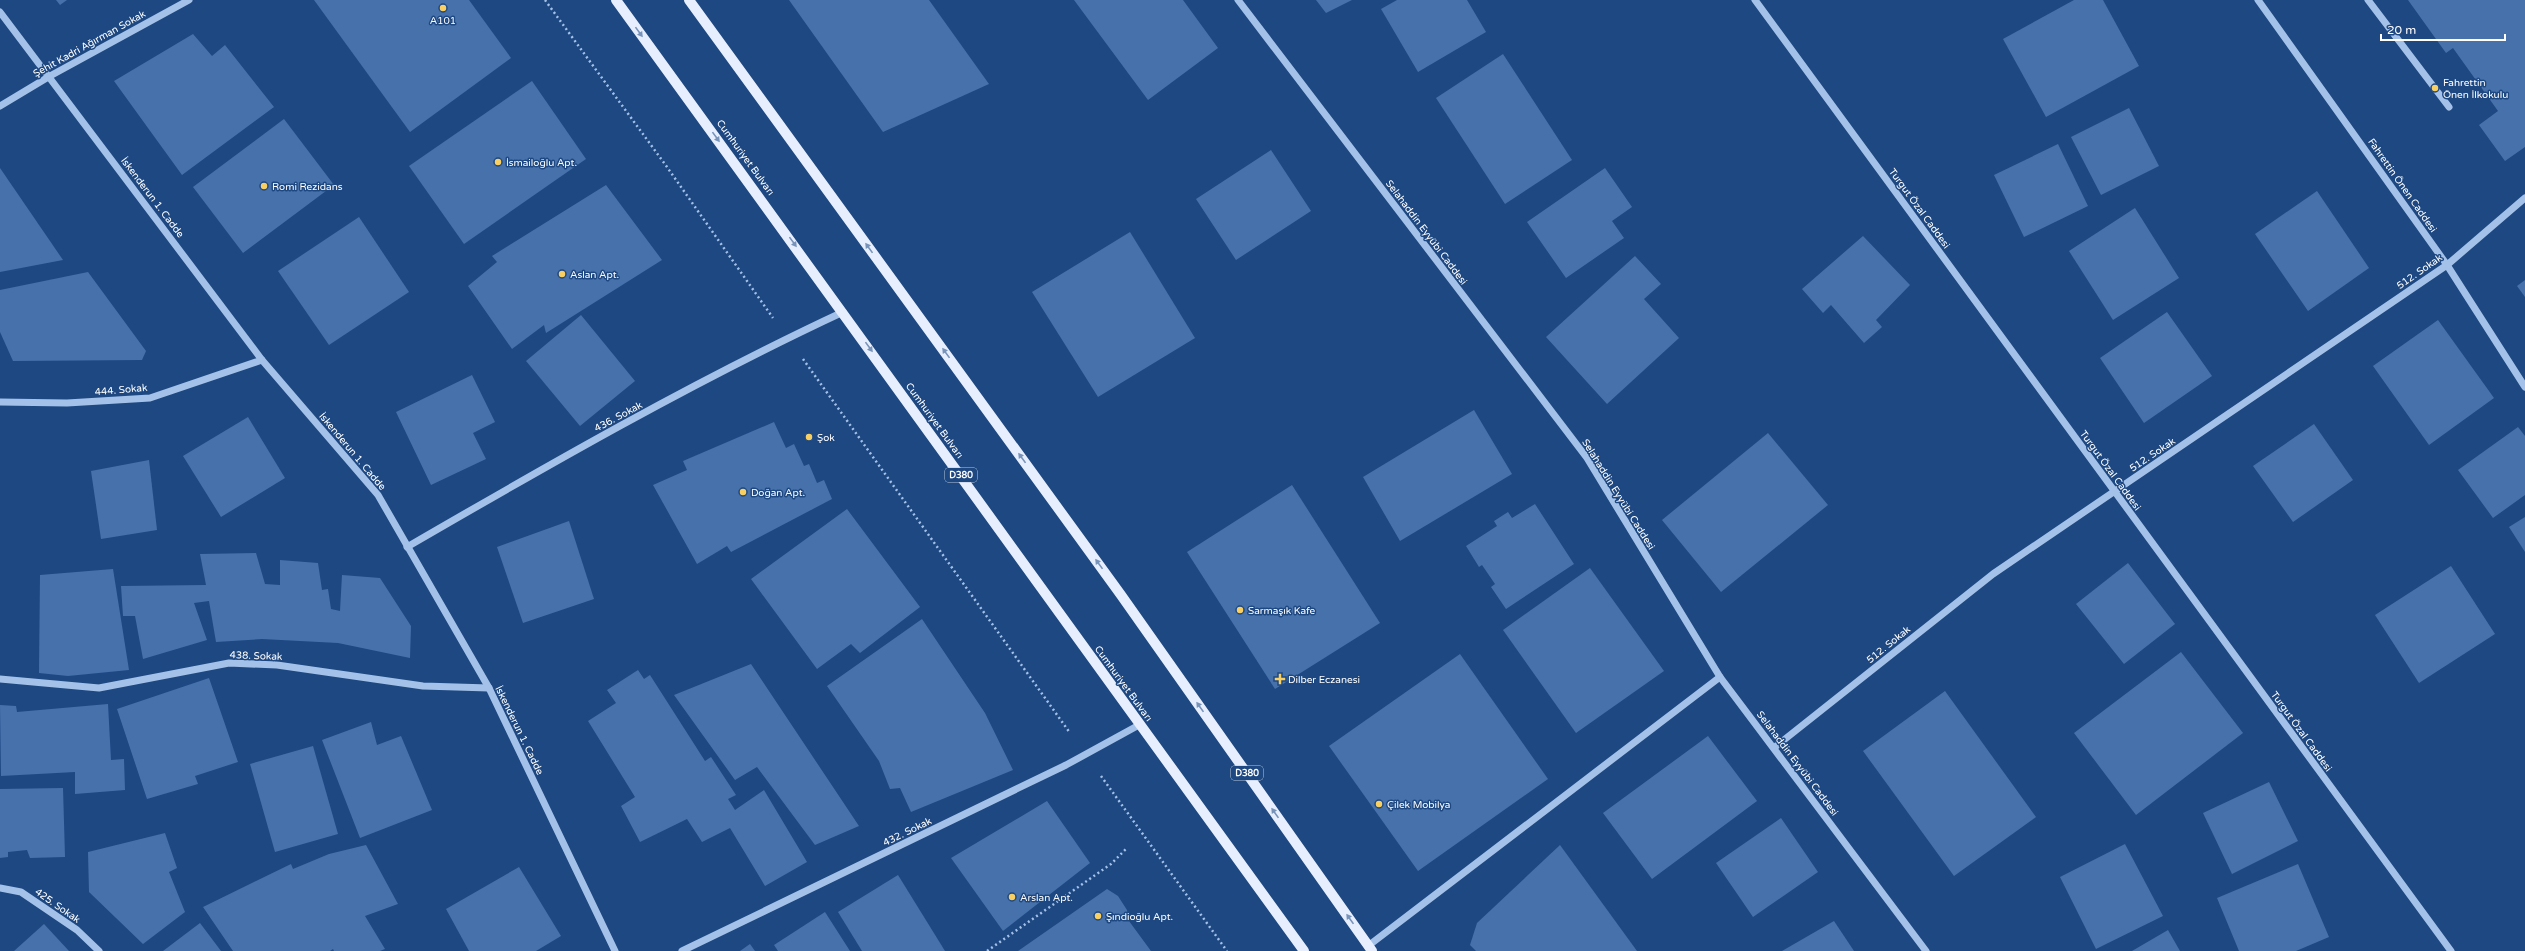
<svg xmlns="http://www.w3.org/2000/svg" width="2525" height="951" viewBox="0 0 2525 951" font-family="'Varela Round',sans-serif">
<rect width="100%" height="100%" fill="#1e4882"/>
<g fill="#4771ab">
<polygon points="56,0 67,0 60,5"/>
<polygon points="314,0 469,0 511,58 410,132"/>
<polygon points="789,0 929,0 989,84 883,132"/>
<polygon points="1074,0 1183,0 1218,48 1148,100"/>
<polygon points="1316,0 1352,0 1326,13"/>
<polygon points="1397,0 1467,0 1486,32 1418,72 1381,9"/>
<polygon points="2074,0 2103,0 2139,66 2046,117 2003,39"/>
<polygon points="2408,0 2525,0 2525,147 2505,161 2479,125 2498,111 2453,48 2446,53"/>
<polygon points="193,34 212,56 225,45 274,107 182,175 114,81"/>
<polygon points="1503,54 1572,160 1505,204 1436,98"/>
<polygon points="532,81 586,159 464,244 409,166"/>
<polygon points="2129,108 2159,166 2101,195 2071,137"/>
<polygon points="284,119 334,185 243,253 193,187"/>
<polygon points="2058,144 2088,206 2024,237 1994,175"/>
<polygon points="1271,150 1311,211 1236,260 1196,199"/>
<polygon points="0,168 63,260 0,272"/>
<polygon points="1605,168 1632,207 1612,221 1624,238 1566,278 1527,222"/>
<polygon points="606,185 662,260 546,333 544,325 512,349 468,286 497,262 492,256"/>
<polygon points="2317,191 2369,268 2308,311 2255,234"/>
<polygon points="2135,208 2179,278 2113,320 2069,251"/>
<polygon points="359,217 409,292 329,345 278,271"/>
<polygon points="1130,232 1195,338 1098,397 1032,292"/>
<polygon points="1863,236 1910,285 1876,320 1882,327 1864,343 1831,305 1823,313 1802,289"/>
<polygon points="1635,256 1661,284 1644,299 1679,338 1607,404 1546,337"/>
<polygon points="88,272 146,351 142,360 13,361 0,332 0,290"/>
<polygon points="2525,280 2525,297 2517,286"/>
<polygon points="2167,312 2212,376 2144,423 2100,358"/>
<polygon points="581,315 635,381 580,426 526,361"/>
<polygon points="2438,320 2494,398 2429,445 2373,366"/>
<polygon points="472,375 495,422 473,433 486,459 431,485 396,412"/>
<polygon points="1474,410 1512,474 1400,541 1363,477"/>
<polygon points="248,417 285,478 221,517 183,456"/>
<polygon points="774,422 786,448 794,444 804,466 809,464 817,483 824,480 832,499 731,552 727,546 697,564 653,485 687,470 683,461"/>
<polygon points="2314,424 2353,480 2293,522 2253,466"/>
<polygon points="2518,427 2525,436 2525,495 2493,518 2458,470"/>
<polygon points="1768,433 1828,505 1721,592 1662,520"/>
<polygon points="149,460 157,530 101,539 91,471"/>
<polygon points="1292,485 1380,623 1275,689 1187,552"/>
<polygon points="1535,504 1574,564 1506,609 1491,587 1495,584 1482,565 1479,567 1466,546 1497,526 1494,521 1508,512 1512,518"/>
<polygon points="847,509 920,607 860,653 851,644 817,669 751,579"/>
<polygon points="2525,517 2525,552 2509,527"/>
<polygon points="569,521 594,599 523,623 497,547"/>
<polygon points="256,553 265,584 280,585 280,560 318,563 322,590 328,589 331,609 340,611 342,575 380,578 411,626 410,658 338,643 262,639 216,642 209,601 194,603 207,640 143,659 135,616 123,616 121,586 206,585 200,554"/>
<polygon points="2128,563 2175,624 2124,664 2076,604"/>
<polygon points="2451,566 2495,634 2419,683 2375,615"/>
<polygon points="1590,568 1664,671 1576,733 1503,630"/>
<polygon points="113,569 129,670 68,676 39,673 40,575"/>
<polygon points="922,619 985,713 1013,770 911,812 900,788 890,789 879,761 827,686"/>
<polygon points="2181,652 2243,733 2136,815 2074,733"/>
<polygon points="1460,654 1548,779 1418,871 1329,746"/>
<polygon points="751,664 859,826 815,845 757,767 735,780 674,695"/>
<polygon points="638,670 644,679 650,675 705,761 711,757 736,795 728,799 735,810 764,790 807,862 765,886 730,828 702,842 687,819 640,842 621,806 635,797 588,721 616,703 607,690"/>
<polygon points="209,678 238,762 195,776 198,784 147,799 117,709"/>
<polygon points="1945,691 2036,817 1954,876 1863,751"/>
<polygon points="108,704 111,760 124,759 125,790 75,794 75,772 1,776 0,705 16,706 17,712"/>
<polygon points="371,722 377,745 401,736 432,810 360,838 322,740"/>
<polygon points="1708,736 1757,801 1652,879 1603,813"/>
<polygon points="313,746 338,834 275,852 250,764"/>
<polygon points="2269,782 2298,841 2232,874 2203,813"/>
<polygon points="63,788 65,857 30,858 27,850 8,852 8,857 0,858 0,789"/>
<polygon points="1047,801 1090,863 1003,931 951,858"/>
<polygon points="1781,818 1818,872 1753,917 1716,863"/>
<polygon points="165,833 177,868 169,872 185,912 143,944 89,892 88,852"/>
<polygon points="2125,844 2163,916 2096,949 2060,877"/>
<polygon points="366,845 398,904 365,916 385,949 380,951 334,951 333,949 330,951 233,951 203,907 291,864 293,869 329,854"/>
<polygon points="1560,845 1637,951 1476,951 1470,945 1477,923"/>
<polygon points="2298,864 2329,937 2296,951 2239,951 2217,898"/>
<polygon points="519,867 561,936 536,951 469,951 446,909"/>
<polygon points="898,875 945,951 862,951 838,912"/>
<polygon points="1107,889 1118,896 1127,910 1129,921 1151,951 1018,951"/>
<polygon points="825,912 850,951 778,951 774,945"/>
<polygon points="1834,921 1854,951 1782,951"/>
<polygon points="200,923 221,951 163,951"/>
<polygon points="44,924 69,951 14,951"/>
<polygon points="2168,930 2180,951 2132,951"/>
<polygon points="750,944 755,951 740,951"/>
</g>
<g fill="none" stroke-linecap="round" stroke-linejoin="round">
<g stroke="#a4c2e9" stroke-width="2.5" stroke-dasharray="2 3" stroke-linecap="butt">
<polyline points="545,0 667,167 773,318"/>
<polyline points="803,359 1070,733"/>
<polyline points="1101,776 1227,951"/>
<polyline points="987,951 1111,864 1126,849"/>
</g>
<g stroke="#a4c2e9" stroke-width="7">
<polyline points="1238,0 1587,458 1720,677 1926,951"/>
<polyline points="1755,0 2451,951"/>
<polyline points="2258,0 2447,265 2525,387"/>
<polyline points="2368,0 2449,107"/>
<polyline points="0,12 262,360 378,495 489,688 615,951"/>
<polyline points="0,106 50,76 189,0"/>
<polyline points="0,402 67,403 150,398 262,360"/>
<path d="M407,547C550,464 693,382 843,312"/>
<polyline points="0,679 99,688 229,663 277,665 423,686 489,688"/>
<polyline points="1775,747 1993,574 2447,265 2525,198"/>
<polyline points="0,888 21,892 77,930 99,951"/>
<polyline points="1368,946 1720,677"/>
<polyline points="682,951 1066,765 1139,725"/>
</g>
<g stroke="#e7effe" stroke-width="10">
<polyline points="616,0 1304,951"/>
<polyline points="689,0 1121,595 1372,951"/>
</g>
</g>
<defs><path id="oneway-solid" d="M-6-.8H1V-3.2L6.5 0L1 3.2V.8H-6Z"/></defs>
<g fill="#7893ba">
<use href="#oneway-solid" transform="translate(639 32) rotate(54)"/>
<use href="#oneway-solid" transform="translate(716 137) rotate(54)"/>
<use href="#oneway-solid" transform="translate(793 242) rotate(54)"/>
<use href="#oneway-solid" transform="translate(869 248) rotate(-126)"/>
<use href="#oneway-solid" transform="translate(869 347) rotate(54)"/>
<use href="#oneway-solid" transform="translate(946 353) rotate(-126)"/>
<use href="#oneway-solid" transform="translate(1022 458) rotate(-126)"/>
<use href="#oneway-solid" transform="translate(1099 564) rotate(-126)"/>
<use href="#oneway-solid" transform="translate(1200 707) rotate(-125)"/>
<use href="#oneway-solid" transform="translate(1275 813) rotate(-125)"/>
<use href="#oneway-solid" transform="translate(1350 919) rotate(-125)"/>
</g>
<g fill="#f8cf63" stroke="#1e4882" stroke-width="1.5">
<circle cx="443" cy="8" r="4"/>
<circle cx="2435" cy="88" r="4"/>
<circle cx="498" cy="162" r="4"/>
<circle cx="264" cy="186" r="4"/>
<circle cx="562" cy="274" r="4"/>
<circle cx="809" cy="437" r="4"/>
<circle cx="743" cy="492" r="4"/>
<circle cx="1240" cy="610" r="4"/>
<path d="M1278 673h4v4h4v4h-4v4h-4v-4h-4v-4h4z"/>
<circle cx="1379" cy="804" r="4"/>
<circle cx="1012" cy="897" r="4"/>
<circle cx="1098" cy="916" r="4"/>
</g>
<g text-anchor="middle" stroke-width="3" stroke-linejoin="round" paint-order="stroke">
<g fill="#1e4882" stroke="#bcc8da" stroke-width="1">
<rect x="945" y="468" width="32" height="14" rx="3"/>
<rect x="1231" y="766" width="32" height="14" rx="3"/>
</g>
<g font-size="9" font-weight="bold" fill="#fff">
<text x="961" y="478">D380</text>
<text x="1247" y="776">D380</text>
</g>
<g font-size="10" fill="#fff" stroke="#1e4882" text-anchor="start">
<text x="443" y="24" text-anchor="middle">A101</text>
<text x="2443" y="86">Fahrettin<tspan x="2443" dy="12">Önen İlkokulu</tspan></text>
<text x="506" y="166">İsmailoğlu Apt.</text>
<text x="272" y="190">Romi Rezidans</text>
<text x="570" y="278">Aslan Apt.</text>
<text x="817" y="441">Şok</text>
<text x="751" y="496">Doğan Apt.</text>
<text x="1248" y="614">Sarmaşık Kafe</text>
<text x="1288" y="683">Dilber Eczanesi</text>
<text x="1387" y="808">Çilek Mobilya</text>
<text x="1020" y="901">Arslan Apt.</text>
<text x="1106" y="920">Şındioğlu Apt.</text>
</g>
<g font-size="10" fill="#fff" stroke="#1e4882">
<text transform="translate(89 43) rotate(-29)" y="4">Şehit Kadri Ağırman Sokak</text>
<text transform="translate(746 157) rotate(54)" y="4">Cumhuriyet Bulvarı</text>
<text transform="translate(2403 185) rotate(55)" y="4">Fahrettin Önen Caddesi</text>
<text transform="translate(153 197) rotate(53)" y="4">İskenderun 1. Cadde</text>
<text transform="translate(1920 208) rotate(54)" y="4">Turgut Özal Caddesi</text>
<text transform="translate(1427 232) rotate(53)" y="4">Selahaddin Eyyübi Caddesi</text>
<text transform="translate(2419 271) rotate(-35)" y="4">512. Sokak</text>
<text transform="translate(121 389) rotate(-5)" y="4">444. Sokak</text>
<text transform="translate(618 416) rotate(-28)" y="4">436. Sokak</text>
<text transform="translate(935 420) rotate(54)" y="4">Cumhuriyet Bulvarı</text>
<text transform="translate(353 451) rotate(50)" y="4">İskenderun 1. Cadde</text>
<text transform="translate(2152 454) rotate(-34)" y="4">512. Sokak</text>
<text transform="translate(2111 470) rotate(54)" y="4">Turgut Özal Caddesi</text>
<text transform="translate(1619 494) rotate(58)" y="4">Selahaddin Eyyübi Caddesi</text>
<text transform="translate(1888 644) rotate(-39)" y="4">512. Sokak</text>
<text transform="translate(256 655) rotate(2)" y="4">438. Sokak</text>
<text transform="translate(1124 683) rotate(54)" y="4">Cumhuriyet Bulvarı</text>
<text transform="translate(520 730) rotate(64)" y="4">İskenderun 1. Cadde</text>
<text transform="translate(2302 731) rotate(54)" y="4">Turgut Özal Caddesi</text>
<text transform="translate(1798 763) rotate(53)" y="4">Selahaddin Eyyübi Caddesi</text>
<text transform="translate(907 831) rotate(-26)" y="4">432. Sokak</text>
<text transform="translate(58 905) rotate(35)" y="4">425. Sokak</text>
</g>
</g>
<path d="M2381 34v6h124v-6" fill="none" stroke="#ffffff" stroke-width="2"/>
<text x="2387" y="34" font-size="12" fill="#ffffff" stroke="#1e4882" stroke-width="3" paint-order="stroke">20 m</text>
</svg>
